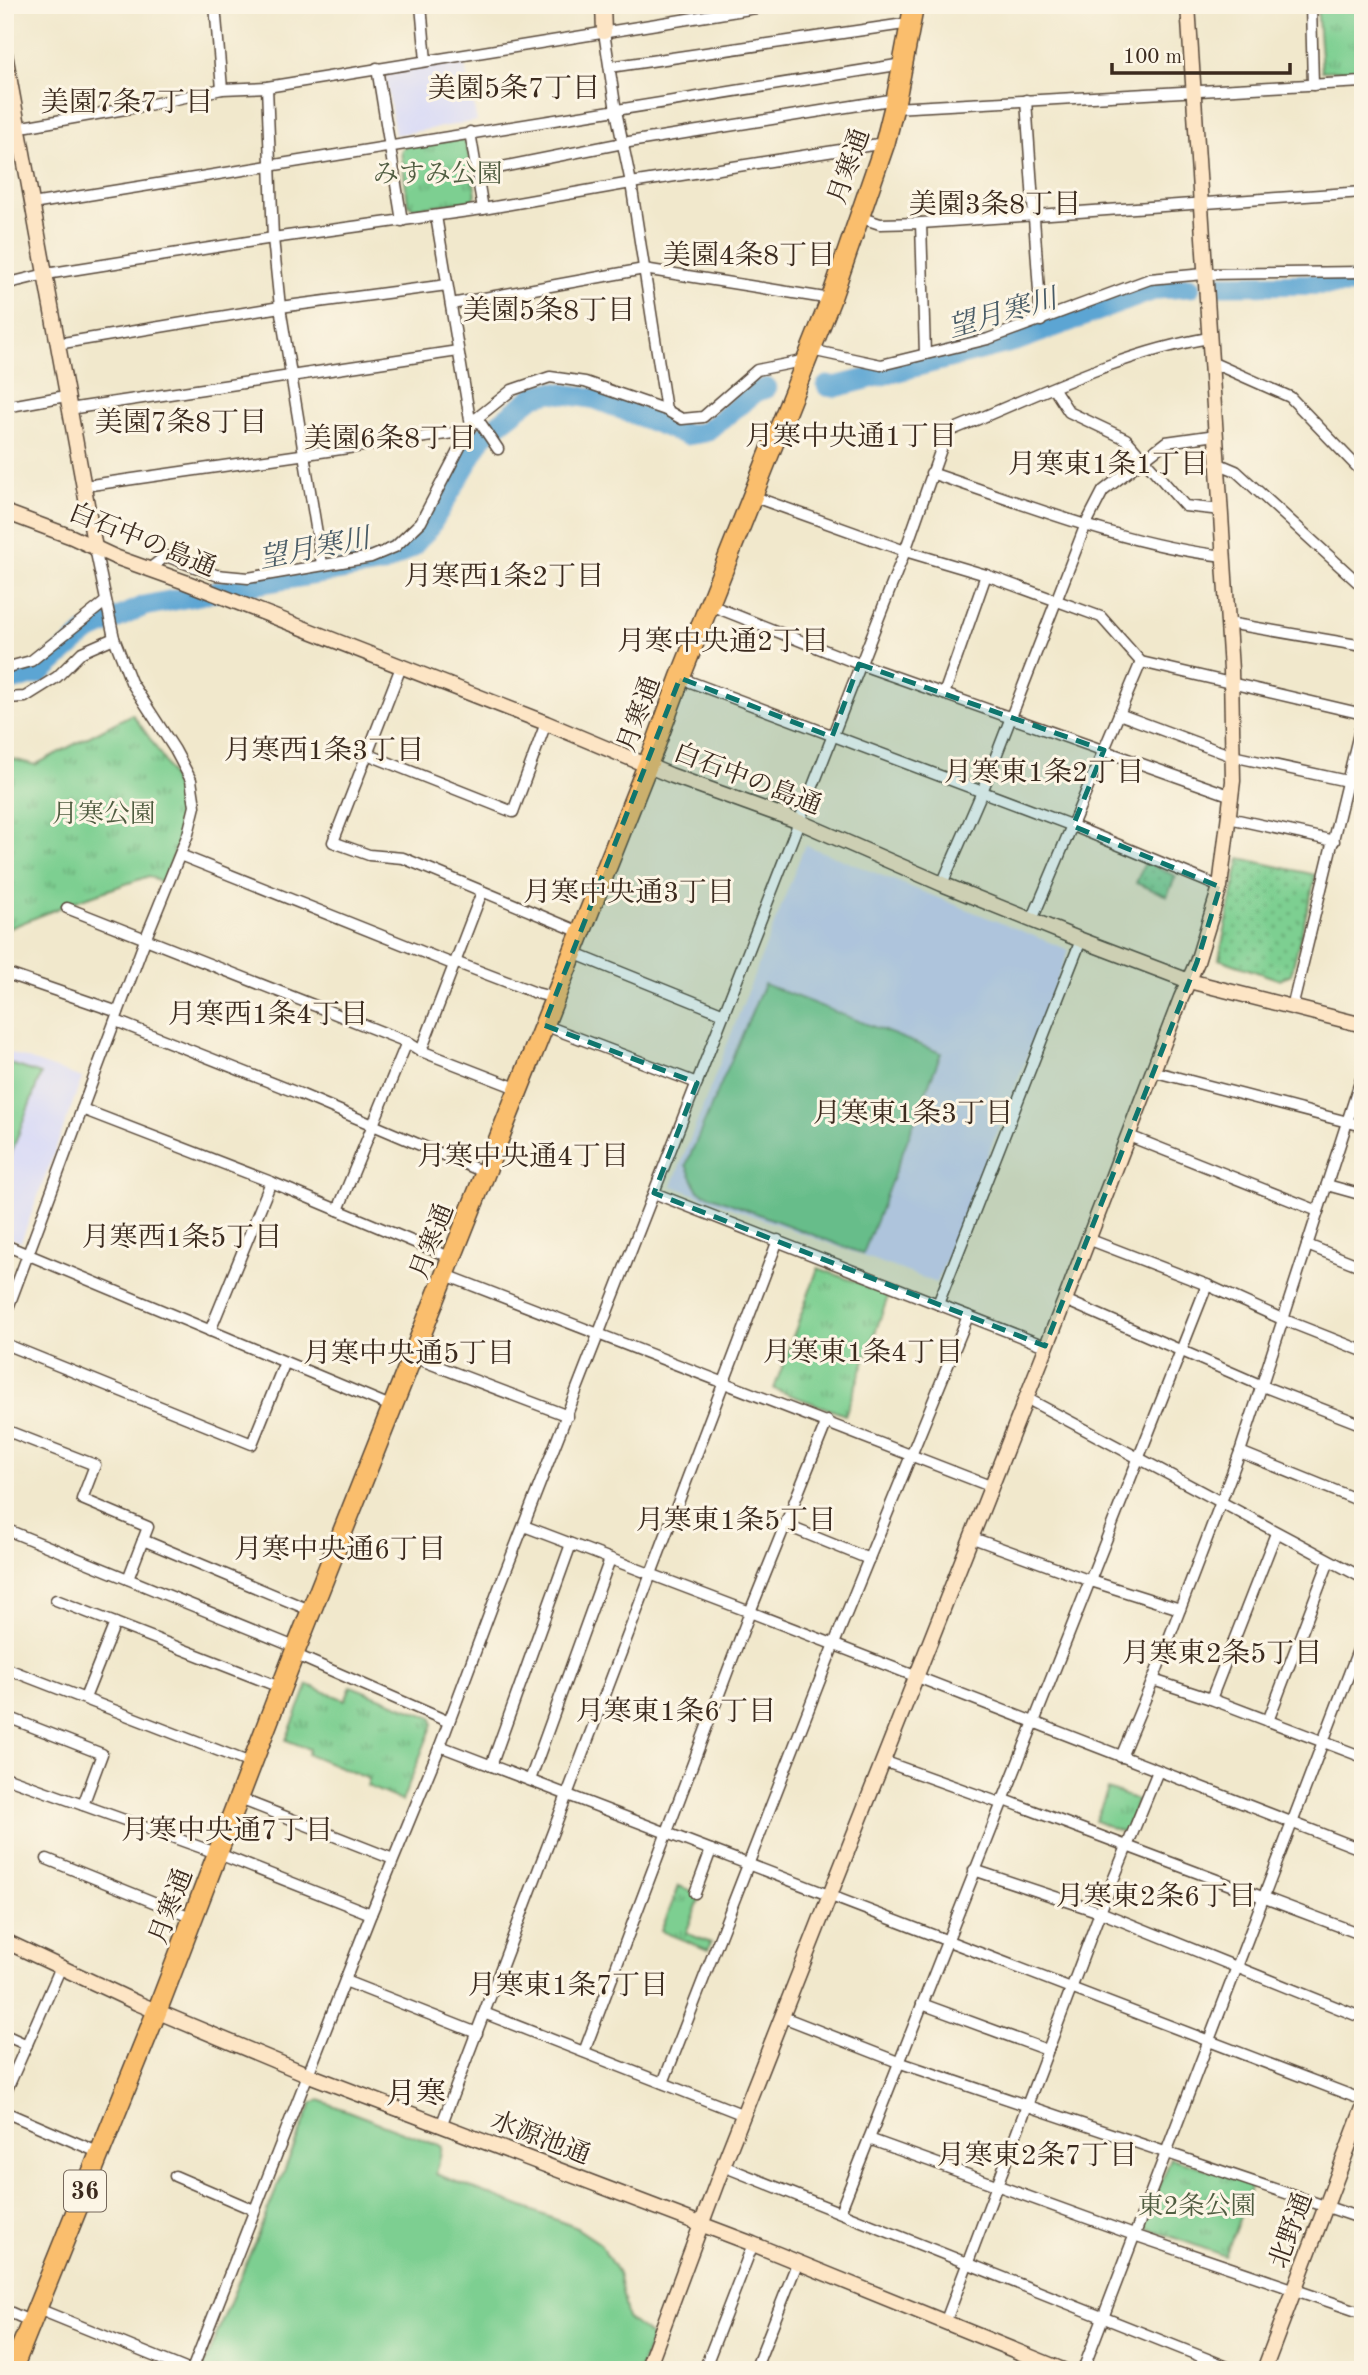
<svg xmlns="http://www.w3.org/2000/svg" width="1368" height="2375" viewBox="0 0 1368 2375" font-family="'Old Standard TT','Noto Serif JP',serif">
<defs>
<pattern id="park-tufts" width="24" height="20" patternUnits="userSpaceOnUse" patternTransform="scale(1.75)"><rect width="24" height="20" fill="#7dcf91"/><path d="M3 7l-1-3M5 7V3M7 7l1-3M15 17l-1-3M17 17v-4M19 17l1-3" fill="none" stroke="#68a876"/></pattern>
<pattern id="garden-dots" width="8" height="8" patternUnits="userSpaceOnUse" patternTransform="scale(1.75)"><rect width="8" height="8" fill="#7dcf91"/><path d="M2 2h.1M6 6h.1" fill="none" stroke="#68a876" stroke-width="1.8" stroke-linecap="round"/></pattern>
</defs>
<rect width="100%" height="100%" fill="#fcf5e5"/>
<filter id="ink" filterUnits="userSpaceOnUse"><feTurbulence type="fractalNoise" baseFrequency=".0143" numOctaves="2"/><feDisplacementMap in="SourceGraphic" scale="14" xChannelSelector="R" yChannelSelector="G"/><feConvolveMatrix kernelMatrix="1 2 1 2 8 2 1 2 1" color-interpolation-filters="sRGB"/></filter>
<filter id="wash" filterUnits="userSpaceOnUse"><feTurbulence type="fractalNoise" baseFrequency=".00686" numOctaves="4" result="noise"/><feDisplacementMap in="SourceGraphic" scale="28" xChannelSelector="R" yChannelSelector="G"/><feGaussianBlur stdDeviation="1.57" result="paint"/><feColorMatrix in="noise" values="0 0 0 0 0 0 0 0 0 0 0 0 0 0 0 0 0 1.4 0 .05"/><feComposite in="paint" operator="in"/></filter>
<g filter="url(#wash)">
<rect width="100%" height="100%" fill="#f1e8cc"/>
<g fill="#d6d8f8">
<polygon points="463,57 477,121 395,135 385,73"/>
<polygon points="805,845 1069,950 937,1283 672,1186"/>
<polygon points="5,1051 82,1078 21,1242 5,1236"/>
</g>
<g fill="#7dcf91" stroke="#5c7c58" stroke-width="2">
<polygon points="764,984 941,1053 863,1254 698,1191 686,1165"/>
<polygon points="5,1062 41,1074 9,1159 5,1158"/>
<polygon points="319,2100 442,2147 436,2174 575,2227 599,2243 618,2273 628,2319 652,2337 640,2370 202,2370 312,2103"/>
</g>
<g fill="url(#park-tufts)" stroke="#5c7c58" stroke-width="2">
<polygon points="1317,5 1363,5 1363,70 1322,71"/>
<polygon points="461,139 467,145 476,194 473,201 413,208 408,204 401,151 406,146"/>
<path d="M132,714C161,753 190,791 178,842C175,856 167,870 162,883L149,876L76,901L5,930V757L35,765Z"/>
<polygon points="818,1268 889,1294 845,1415 774,1389"/>
<polygon points="308,1685 345,1700 351,1686 432,1718 433,1724 402,1801 367,1786 369,1779 308,1754 309,1749 286,1740"/>
<polygon points="1108,1789 1138,1800 1125,1833 1095,1821"/>
<polygon points="679,1886 701,1895 686,1933 711,1943 708,1950 661,1931"/>
<polygon points="1171,2158 1253,2183 1225,2256 1147,2228 1145,2223"/>
</g>
<g fill="url(#garden-dots)" stroke="#5c7c58" stroke-width="2">
<polygon points="1240,858 1316,875 1291,974 1280,980 1219,959"/>
<polygon points="1145,862 1176,876 1167,896 1136,883"/>
</g>
<g fill="none" stroke-linecap="round" stroke-linejoin="round">
<g stroke="#5ca5d3" stroke-width="21">
<polyline points="1221,285 1363,284"/>
<polyline points="827,386 835,387 1019,340 1157,289 1190,287"/>
<polyline points="5,682 40,673 87,632 144,606 245,586 384,563 412,547 429,528 483,436 534,396 552,392 596,399 687,435 705,432 757,391 766,388"/>
</g>
</g>
</g>
<g filter="url(#ink)">
<g fill="none" stroke-linecap="round" stroke-linejoin="round">
<g stroke="#564638" stroke-width="13">
<g id="street">
<polyline points="215,5 222,89"/>
<polyline points="421,5 426,61"/>
<polyline points="1311,5 1313,85"/>
<polyline points="604,32 616,111 631,183 666,410"/>
<polyline points="610,67 911,23"/>
<polyline points="377,68 402,221"/>
<polyline points="267,87 273,238 280,307 322,564"/>
<polyline points="1026,100 1041,321"/>
<polyline points="894,108 1363,82"/>
<polyline points="5,130 148,105 222,89 267,87 774,5"/>
<polyline points="470,132 483,209"/>
<polyline points="477,172 623,143 896,99"/>
<polyline points="32,204 903,64"/>
<polyline points="436,216 471,426"/>
<polyline points="859,217 880,224 921,223 1363,192"/>
<polyline points="921,223 925,354"/>
<polyline points="5,284 46,274 273,238 483,209 631,183 885,143"/>
<polyline points="451,304 644,269 831,299"/>
<polyline points="57,344 280,307 447,285"/>
<polyline points="811,350 881,365 988,339 1150,279 1204,274 1363,272"/>
<polyline points="1211,362 1290,397 1363,473"/>
<polyline points="1054,389 1069,412 1126,439 1185,506 1221,510"/>
<polyline points="5,407 66,396"/>
<polyline points="69,409 458,351"/>
<polyline points="477,418 498,449"/>
<polyline points="1217,463 1236,471 1363,587"/>
<path d="M931,473C1025,504 1125,545 1224,556"/>
<polyline points="84,486 453,433 465,438"/>
<polyline points="752,496 905,551 986,575 1101,617 1141,662 1363,714"/>
<polyline points="149,569 166,556 216,575 248,578 371,557 395,547 421,522 471,426 477,418 512,390 550,377 585,382 666,410 682,419 703,417 757,370 807,360"/>
<polyline points="710,605 859,664 1232,796"/>
<polyline points="1228,623 1363,646"/>
<polyline points="401,667 333,842 369,855 403,858 580,932"/>
<polyline points="5,668 31,661 105,602"/>
<polyline points="680,678 1073,826 1220,887"/>
<polyline points="944,694 986,575"/>
<polyline points="5,698 25,697 57,677 82,652 114,638"/>
<polyline points="1119,714 1232,756 1347,781"/>
<polyline points="367,754 513,812 546,723"/>
<polyline points="1229,818 1334,841"/>
<polyline points="180,855 455,965"/>
<polyline points="942,884 982,792 1086,524 1103,491 1166,442 1216,435"/>
<polyline points="67,908 407,1042 421,1051 519,1089"/>
<polyline points="1032,920 1141,662"/>
<polyline points="573,953 724,1014"/>
<polyline points="455,962 536,993 556,998"/>
<polyline points="5,973 118,1012"/>
<polyline points="1292,1008 1363,717"/>
<polyline points="116,1021 300,1094 486,1173"/>
<polyline points="544,1025 697,1083"/>
<polyline points="421,1051 482,892"/>
<polyline points="1152,1071 1363,1126"/>
<polyline points="82,1109 271,1182 452,1258"/>
<polyline points="1129,1136 1318,1211"/>
<polyline points="1327,1185 1363,1195"/>
<polyline points="654,1193 1045,1346"/>
<polyline points="338,1210 407,1042"/>
<polyline points="1088,1239 1207,1285 1282,1319 1363,1351"/>
<polyline points="5,1245 393,1407"/>
<polyline points="1307,1245 1363,1267"/>
<polyline points="446,1275 990,1486"/>
<polyline points="1065,1300 1260,1385 1363,1425"/>
<polyline points="938,1304 1081,940"/>
<polyline points="5,1316 145,940 188,834 195,806 191,780 175,750 131,682 114,638 95,548"/>
<polyline points="210,1331 271,1182"/>
<polyline points="5,1344 252,1444 285,1362"/>
<polyline points="413,1357 568,1416"/>
<polyline points="1026,1398 1363,1578"/>
<polyline points="5,1430 95,1465 82,1499 148,1527 143,1540"/>
<polyline points="1240,1452 1363,1502"/>
<polyline points="785,1525 869,1559"/>
<polyline points="524,1526 750,1612 1363,1850"/>
<polyline points="5,1529 297,1648"/>
<polyline points="970,1537 1088,1580 1180,1609"/>
<polyline points="128,1579 143,1540 312,1611"/>
<polyline points="56,1600 282,1688"/>
<polyline points="294,1654 449,1722"/>
<polyline points="5,1668 253,1764"/>
<polyline points="1153,1680 1211,1699 1363,1757"/>
<polyline points="85,1698 115,1623"/>
<polyline points="1211,1699 1276,1533"/>
<polyline points="5,1716 102,1754 83,1805"/>
<polyline points="1268,1721 1329,1561"/>
<polyline points="440,1746 1363,2100"/>
<polyline points="1121,1757 1153,1680 1240,1452 1363,1073"/>
<polyline points="883,1761 1000,1803"/>
<polyline points="491,1766 571,1544"/>
<polyline points="5,1777 219,1854 371,1914"/>
<polyline points="530,1780 610,1559"/>
<polyline points="240,1799 393,1859"/>
<polyline points="1002,1799 1363,1935"/>
<polyline points="47,1859 193,1918"/>
<polyline points="974,1870 1100,1912 1363,2018"/>
<polyline points="695,1893 711,1850"/>
<polyline points="345,1981 477,2033"/>
<polyline points="922,2004 1047,2050"/>
<polyline points="484,2013 744,2115"/>
<polyline points="783,2017 898,2062 1363,2219"/>
<polyline points="5,2035 27,2045"/>
<polyline points="584,2052 750,1612 827,1421"/>
<polyline points="663,2083 834,1644 968,1316"/>
<polyline points="5,2094 61,1967"/>
<polyline points="5,2112 100,2153"/>
<polyline points="441,2126 778,1240"/>
<polyline points="869,2139 1134,2235 1363,2313"/>
<polyline points="723,2166 1235,2370"/>
<polyline points="175,2176 254,2210"/>
<polyline points="840,2212 1207,1285"/>
<polyline points="38,2309 188,2370"/>
<polyline points="5,2310 32,2322"/>
<polyline points="945,2323 1100,1912 1158,1771"/>
<path d="M192,2370L371,1914L440,1746L499,1588L905,551L947,432C1032,398 1118,353 1209,338"/>
<polyline points="704,2370 753,2244"/>
<polyline points="755,2370 798,2261"/>
<polyline points="1083,2370 1363,1637"/>
</g>
</g>
<g stroke="#564638" stroke-width="17">
<g id="secondary">
<polyline points="603,5 604,32"/>
<polyline points="5,54 95,548"/>
<polyline points="5,512 72,537 115,557 185,582 546,723 670,775 800,822 942,884 1081,940 1189,981 1363,1025"/>
<polyline points="5,1941 137,2003 309,2075 753,2244 1063,2370"/>
<polyline points="647,2370 723,2166 1065,1300 1181,998 1197,962 1220,887 1233,781 1231,670 1188,5"/>
<polyline points="1264,2370 1363,2108"/>
</g>
</g>
<g stroke="#564638" stroke-width="22">
<polyline id="highway" points="12,2370 157,2011 294,1654 655,746 680,678 831,299 885,143 896,99 914,5"/>
</g>
<use href="#street" stroke="#fff" stroke-width="10"/>
<use href="#secondary" stroke="#fde5c5" stroke-width="14"/>
<use href="#highway" stroke="#fabe6d" stroke-width="19"/>
</g>
</g>
<path fill="#0f766e" fill-opacity="0.2" stroke="#0f766e" stroke-width="5" stroke-dasharray="14 9" stroke-linejoin="round" d="M859,664L1104,750L1073,826L1220,887L1197,962L1045,1346L654,1193L697,1083L544,1025L680,678L832,737Z"/>
<g text-anchor="middle" stroke-width="6" stroke-linejoin="round" paint-order="stroke">
<rect fill="#fcf5e5" stroke="#75675a" stroke-width="2" x="64" y="2170.5" width="42" height="41" rx="5"/>
<g font-size="24" font-weight="bold" fill="#3b2a1e">
<text x="85" y="2199">36</text>
</g>
<g font-size="26" fill="#3b2a1e" stroke="#fcf5e5">
<text transform="translate(848 166) rotate(-71)" y="9">月寒通</text>
<text transform="translate(143 539) rotate(22)" y="9">白石中の島通</text>
<text transform="translate(638 714) rotate(-70)" y="9">月寒通</text>
<text transform="translate(748 778) rotate(21)" y="9">白石中の島通</text>
<text transform="translate(431 1241) rotate(-69)" y="9">月寒通</text>
<text transform="translate(170 1906) rotate(-69)" y="9">月寒通</text>
<text transform="translate(541 2137) rotate(21)" y="9">水源池通</text>
<text transform="translate(1290 2230) rotate(-70)" y="9">北野通</text>
</g>
<g font-size="26" fill="#4f5c40" stroke="#fcf5e5">
<text x="438" y="182">みすみ公園</text>
<text x="104" y="822">月寒公園</text>
<text x="1197" y="2214">東2条公園</text>
</g>
<g font-size="28" fill="#3b2a1e" stroke="#fcf5e5">
<text x="514" y="97">美園5条7丁目</text>
<text x="127" y="111">美園7条7丁目</text>
<text x="995" y="213">美園3条8丁目</text>
<text x="749" y="264">美園4条8丁目</text>
<text x="549" y="319">美園5条8丁目</text>
<text x="181" y="431">美園7条8丁目</text>
<text x="851" y="445">月寒中央通1丁目</text>
<text x="390" y="447">美園6条8丁目</text>
<text x="1108" y="473">月寒東1条1丁目</text>
<text x="504" y="585">月寒西1条2丁目</text>
<text x="723" y="650">月寒中央通2丁目</text>
<text x="324" y="759">月寒西1条3丁目</text>
<text x="1044" y="781">月寒東1条2丁目</text>
<text x="629" y="901">月寒中央通3丁目</text>
<text x="268" y="1023">月寒西1条4丁目</text>
<text x="913" y="1122">月寒東1条3丁目</text>
<text x="523" y="1165">月寒中央通4丁目</text>
<text x="182" y="1246">月寒西1条5丁目</text>
<text x="863" y="1361">月寒東1条4丁目</text>
<text x="409" y="1362">月寒中央通5丁目</text>
<text x="736" y="1529">月寒東1条5丁目</text>
<text x="340" y="1558">月寒中央通6丁目</text>
<text x="1222" y="1662">月寒東2条5丁目</text>
<text x="676" y="1720">月寒東1条6丁目</text>
<text x="227" y="1839">月寒中央通7丁目</text>
<text x="1156" y="1905">月寒東2条6丁目</text>
<text x="568" y="1994">月寒東1条7丁目</text>
<text x="1037" y="2164">月寒東2条7丁目</text>
</g>
<g font-size="28" font-style="italic" fill="#485b66" stroke="#fcf5e5">
<text transform="translate(1002 312) rotate(-16)" y="10">望月寒川</text>
<text transform="translate(314 547) rotate(-11)" y="10">望月寒川</text>
</g>
<g font-size="30" fill="#3b2a1e" stroke="#fcf5e5">
<text x="416" y="2103">月寒</text>
</g>
</g>
<rect width="1368" height="2375" fill="none" stroke="#fcf5e5" stroke-width="28"/>
<path d="M1112 63v10h178v-10" fill="none" stroke="#3b2a1e" stroke-width="3.5"/>
<text x="1123" y="63" font-size="21" fill="#3b2a1e" stroke="#fcf5e5" stroke-width="5" paint-order="stroke">100 m</text>
</svg>
